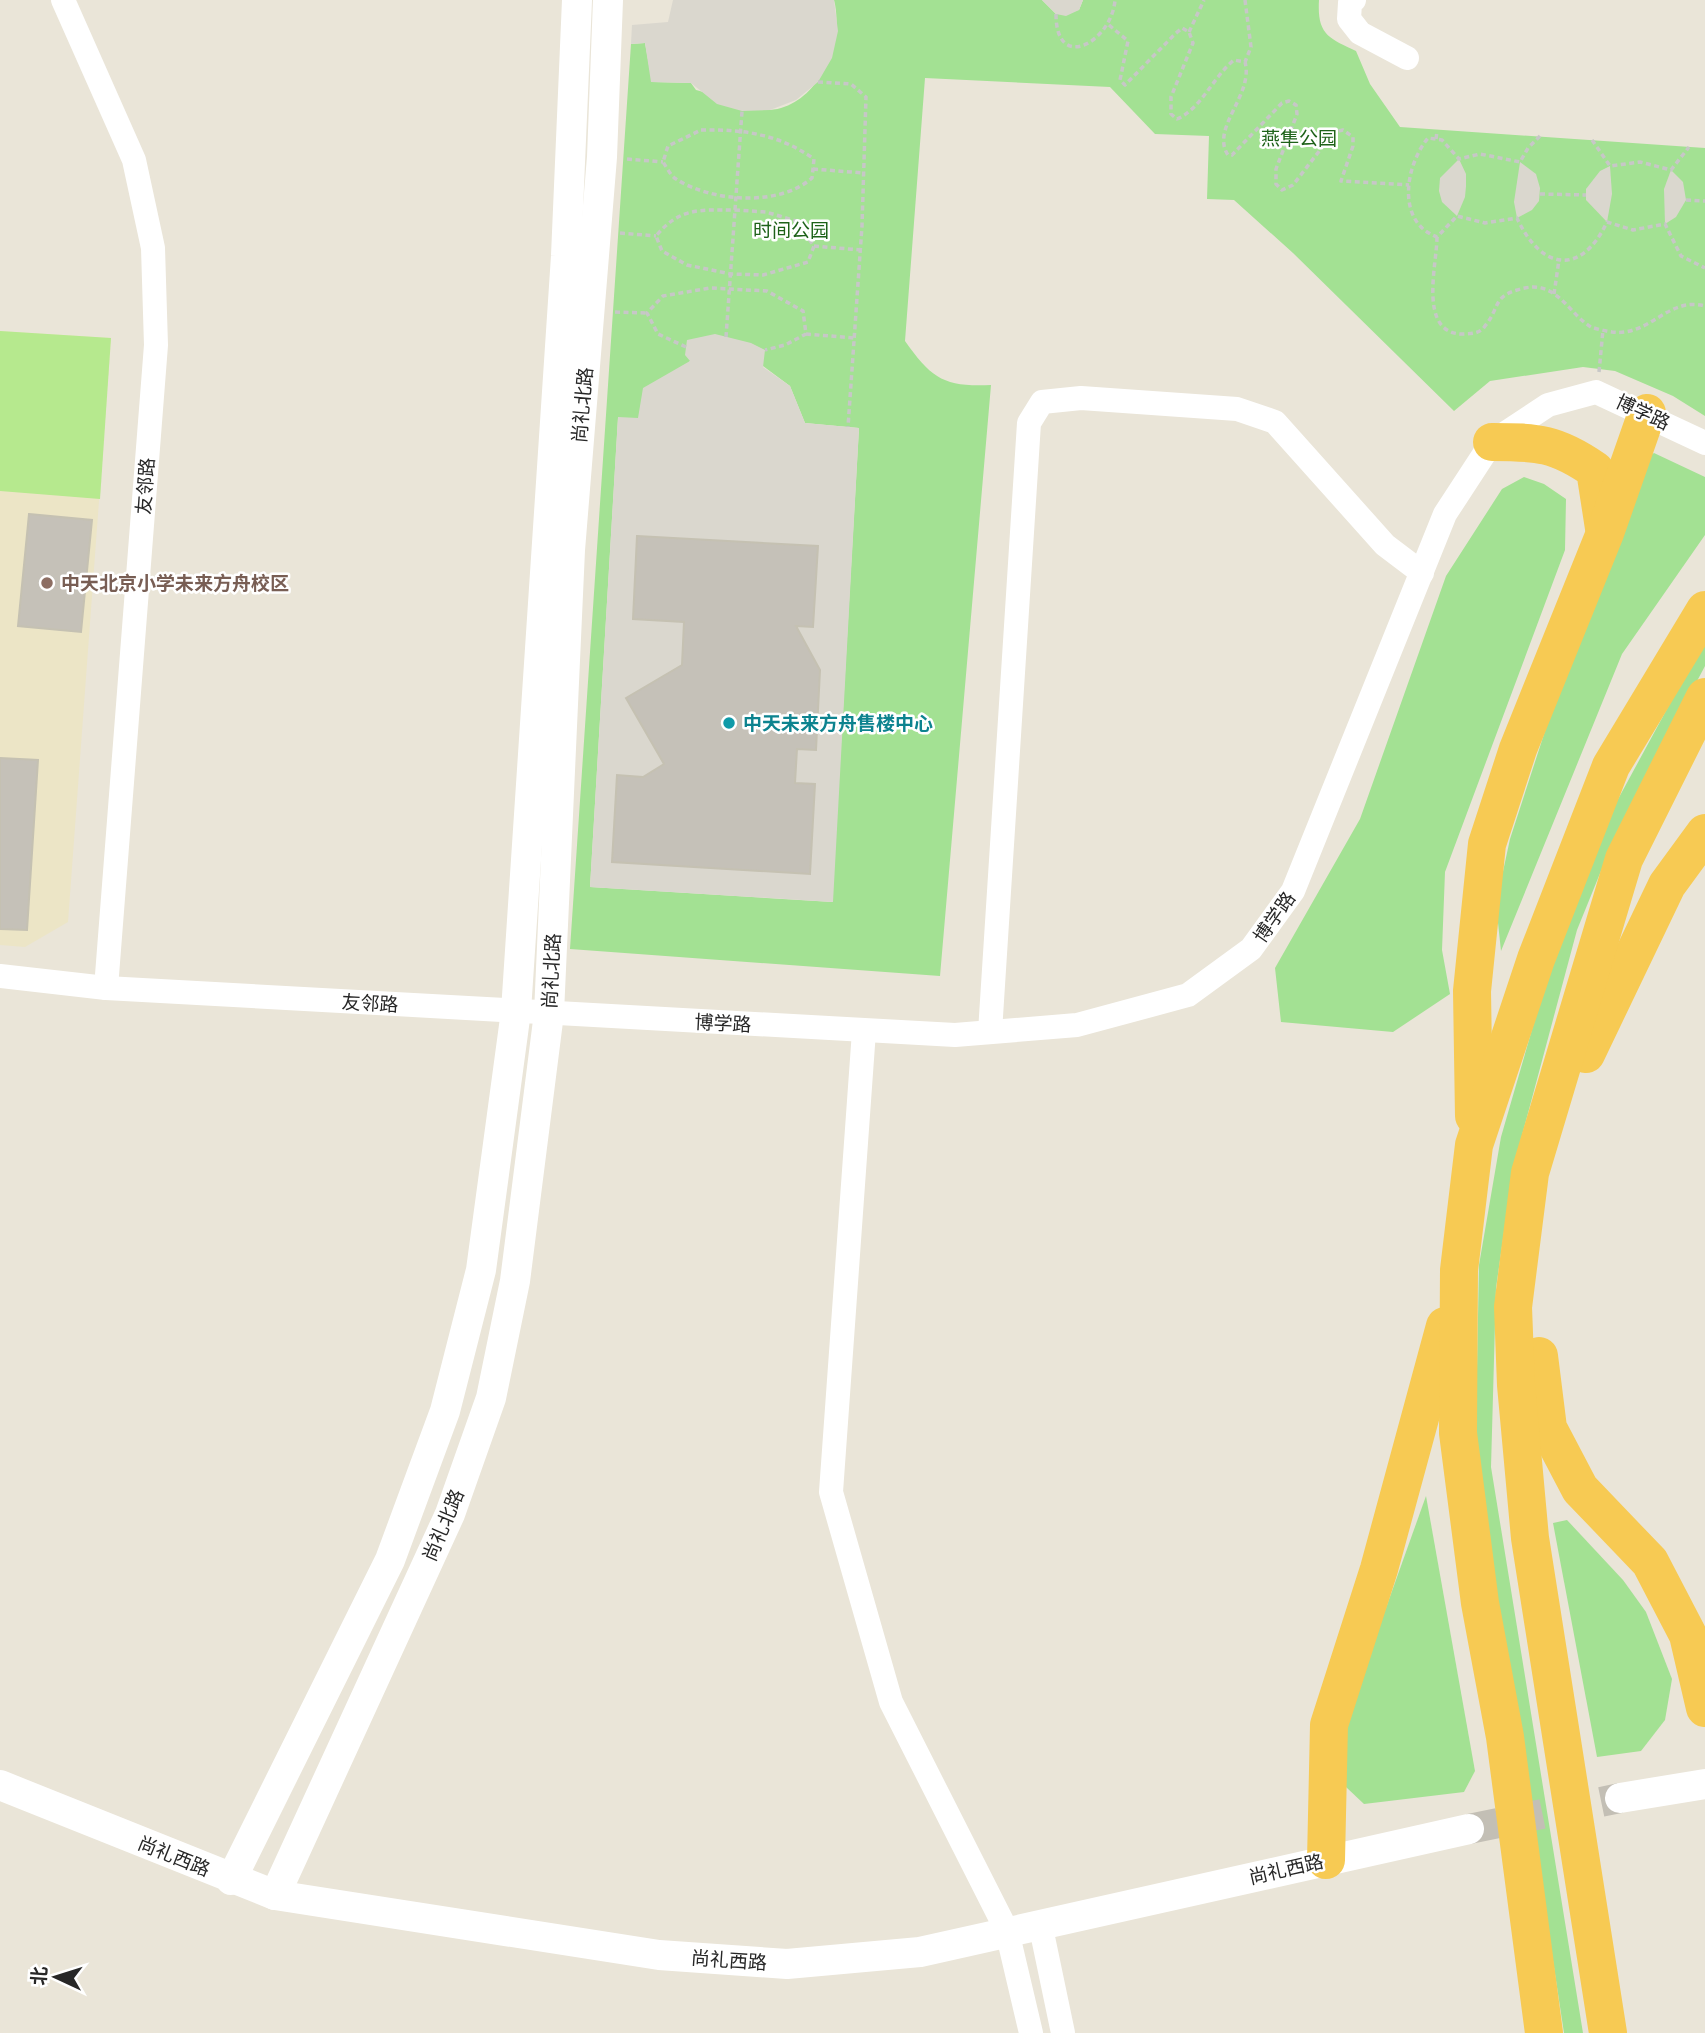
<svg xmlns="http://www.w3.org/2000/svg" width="1705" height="2033" viewBox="0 0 1705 2033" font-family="'Noto Sans','Noto Sans SC',sans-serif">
<rect width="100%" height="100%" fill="#eae5d8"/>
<polygon fill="#ece5c6" points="0,331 111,338 68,922 25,947 0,945"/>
<g fill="#a3e193" fill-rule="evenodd">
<path d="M834,0H1042L1056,14L1079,10L1083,0H1319C1317,34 1328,38 1356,51L1370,84L1400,127L1705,148V416L1673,396L1615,371L1583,367L1490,381L1454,411L1293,253L1234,200L1207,199L1209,136L1155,134L1110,87L925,78L905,341C932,379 944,387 991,385L940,976L570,949L631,44L645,43L652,82L691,83L696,90C712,94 757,111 770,110C819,106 845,41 834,0ZM690,361L763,366L790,386L805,423L859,428L832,902L590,887L618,418L638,419Z"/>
<polygon points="1654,453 1705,477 1705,535 1622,654 1501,951 1496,904 1510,839 1559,688 1645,459"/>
<polygon points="1524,477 1544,484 1566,499 1565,550 1445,872 1442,950 1450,994 1393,1032 1281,1022 1275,968 1360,819 1446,576 1502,489"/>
<polygon points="1705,639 1705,666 1616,834 1577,930 1513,1169 1496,1288 1491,1467 1583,2033 1564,2033 1524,1770 1482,1536 1476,1421 1479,1265 1501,1137 1557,943 1604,825"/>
<polygon points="1426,1496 1475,1771 1464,1792 1364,1804 1346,1787 1343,1728"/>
<polygon points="1567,1520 1623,1580 1646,1612 1672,1679 1665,1720 1641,1751 1597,1757 1553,1523"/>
</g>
<polygon fill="#b6e98e" points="0,331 111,338 100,499 0,491"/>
<g fill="#dad7ce" fill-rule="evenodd">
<polygon points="673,0 834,0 838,31 832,58 818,82 796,100 770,110 742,111 717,104 691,83 651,82 645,43 631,44 632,25 668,22"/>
<polygon points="1042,0 1083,0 1079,10 1066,16 1056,14"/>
<polygon points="1459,159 1466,174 1466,186 1465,197 1457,216 1442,202 1439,191 1440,178"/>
<polygon points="1520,162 1536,174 1540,188 1539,201 1532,210 1517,218 1514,202"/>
<polygon points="1610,166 1612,194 1607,222 1586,200 1586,189 1600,171"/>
<polygon points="1671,170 1683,182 1686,200 1676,217 1665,224 1664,189"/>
<path d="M715,334L751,343L765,350L763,367L790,386L805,423L859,428L833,902L590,887L618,417L638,418L643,388L690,361L685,355L687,340ZM638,536L796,626L820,670L816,750L797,749L795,783L815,785L810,874L612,862L617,775L643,777L664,764L626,698L682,665L684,622L633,619Z"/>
</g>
<g fill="#c5c1b8" stroke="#c5c1b2" stroke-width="2">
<polygon points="29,514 92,520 81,632 18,626"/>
<polygon points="637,536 818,546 813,627 796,626 820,670 816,750 797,749 795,783 815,784 810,874 612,862 617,775 643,777 664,764 626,698 682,665 684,622 633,619"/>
<polygon points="0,758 38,760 27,930 0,929"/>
</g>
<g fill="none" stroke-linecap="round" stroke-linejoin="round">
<polyline stroke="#c3bfb5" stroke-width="30" stroke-dasharray="30 15" stroke-linecap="butt" points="1469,1829 1620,1798"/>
<g stroke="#c7c7c7" stroke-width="3.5" stroke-dasharray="5 3.5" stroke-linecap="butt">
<polyline points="1245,0 1251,47 1245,62"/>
<path d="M1056,14C1056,74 1112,41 1115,0"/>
<path d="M1109,25L1128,41L1120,80L1125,85L1175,34L1182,28L1189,32L1193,43L1171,97V114L1177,119C1201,109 1213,77 1234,60L1245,62C1254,95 1210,128 1228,155H1232L1282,103L1289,101L1296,105L1297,114L1276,169V184L1282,190L1293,185L1334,132L1343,130L1353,137V146L1341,181L1409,185"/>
<polyline points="1189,32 1204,0"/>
<polyline points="818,82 851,84 866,97 862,226 848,427"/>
<path d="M701,130C742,129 779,134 814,159L812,178C779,207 712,202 676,179C671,176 667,168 663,162L668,146Z"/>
<path d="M1540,136L1528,148L1520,162L1480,154L1459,159L1442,140L1428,138C1405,166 1396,222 1437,237L1457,216L1485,223L1517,218C1541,270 1581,277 1607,222L1633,230L1665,224L1681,256L1705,268"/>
<polyline points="1436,139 1437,131"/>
<polyline points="1592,140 1610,166 1640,162 1671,170 1689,147"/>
<polyline points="627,159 663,162"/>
<polyline points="813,169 864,173"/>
<polyline points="1540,194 1586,195"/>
<polyline points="1686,200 1705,201"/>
<path d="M735,210L766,212L796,221L814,246L808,262L763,275L731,274L687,265L662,251L656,236C680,207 700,210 735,210Z"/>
<polyline points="620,233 656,236"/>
<path d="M1437,237C1437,264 1418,332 1461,334C1470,334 1480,334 1485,326C1501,307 1491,295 1525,288C1557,281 1570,315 1591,327C1596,329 1606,331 1612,332C1650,337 1668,296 1705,306"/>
<polyline points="814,246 861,250"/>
<polyline points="1554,294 1559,260"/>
<polyline points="615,312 647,313"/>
<polyline points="806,334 854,338"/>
<polyline points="726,337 742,111"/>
<polyline points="686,347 658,334 647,313 663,296 710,288 767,291 803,311 806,334 785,345 765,350"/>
<polyline points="1599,372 1603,330"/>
</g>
<g stroke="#fff" stroke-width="24">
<polyline points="63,0 134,160 153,248 156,345 106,988"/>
<polyline points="1354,0 1350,3 1349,19 1360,33 1407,58"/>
<polyline points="0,976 106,988 955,1035 1077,1025 1188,995 1251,949 1293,891 1445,514 1492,442 1548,405 1596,392 1705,443"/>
<polyline points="864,1031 831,1492 891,1702 1007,1931 1031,2033"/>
<polyline points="990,1032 1029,423 1042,402 1081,398 1237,409 1275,422 1385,545 1422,573"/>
<polyline points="1040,1923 1063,2033"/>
</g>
<g stroke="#fff" stroke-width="30">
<polyline points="0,1785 275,1895 659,1955 787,1964 920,1952 1469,1829"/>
<polyline points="1620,1798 1705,1784"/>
<polyline points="231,1880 390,1560 445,1411 481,1270 516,1011 566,256 577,0"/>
<polyline points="275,1895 450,1514 491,1398 515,1281 549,1013 570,550 602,157 608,0"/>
</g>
<g stroke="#f7ca53" stroke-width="38">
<path d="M1492,442C1538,442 1556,443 1595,470L1604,528"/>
<polyline points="1586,1054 1667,885 1705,833"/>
<polyline points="1474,1116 1472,991 1487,844 1518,749 1605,533 1647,413"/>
<polyline points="1539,1356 1548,1428 1580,1489 1650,1562 1688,1635 1705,1708"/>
<polyline points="1326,1860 1329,1725 1379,1569 1445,1326"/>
<polyline points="1544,2033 1505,1737 1480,1603 1458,1433 1459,1270 1474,1145 1536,959 1611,766 1705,610"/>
<polyline points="1608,2033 1530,1538 1516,1385 1513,1307 1530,1173 1624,859 1705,697"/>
</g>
</g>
<circle fill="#8d6e63" stroke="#fff" stroke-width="2.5" cx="47" cy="583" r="7"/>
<circle fill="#0f9aa8" stroke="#fff" stroke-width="2.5" cx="729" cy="723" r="7"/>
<g text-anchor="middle" stroke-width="5" stroke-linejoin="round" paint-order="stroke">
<g font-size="19" fill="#1e6219" stroke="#fff">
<text x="1299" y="145">燕隼公园</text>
<text x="791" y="237">时间公园</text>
</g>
<g font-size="19" fill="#272727" stroke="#fff">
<text transform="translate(582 405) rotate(-85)" y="7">尚礼北路</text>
<text transform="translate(1643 412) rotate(25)" y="7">博学路</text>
<text transform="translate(145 486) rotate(-86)" y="7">友邻路</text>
<text transform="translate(1274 917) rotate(-55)" y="7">博学路</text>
<text transform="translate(551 971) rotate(-87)" y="7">尚礼北路</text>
<text transform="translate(370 1003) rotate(3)" y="7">友邻路</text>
<text transform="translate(723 1023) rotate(3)" y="7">博学路</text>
<text transform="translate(443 1525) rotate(-67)" y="7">尚礼北路</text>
<text transform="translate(174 1856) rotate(22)" y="7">尚礼西路</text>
<text transform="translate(1286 1869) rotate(-13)" y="7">尚礼西路</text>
<text transform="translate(729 1960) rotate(4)" y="7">尚礼西路</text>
</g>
<g font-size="19" font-weight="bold" fill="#785e54" stroke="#fff" text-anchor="start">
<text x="61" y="590">中天北京小学未来方舟校区</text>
</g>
<g font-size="19" font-weight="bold" fill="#0d838f" stroke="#fff" text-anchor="start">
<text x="743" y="730">中天未来方舟售楼中心</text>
</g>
</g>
<g transform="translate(56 1977) rotate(274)" stroke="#ffffff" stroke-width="5" paint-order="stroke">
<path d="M0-5L12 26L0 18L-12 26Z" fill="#272727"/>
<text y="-10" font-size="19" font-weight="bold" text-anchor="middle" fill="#272727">北</text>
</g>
</svg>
